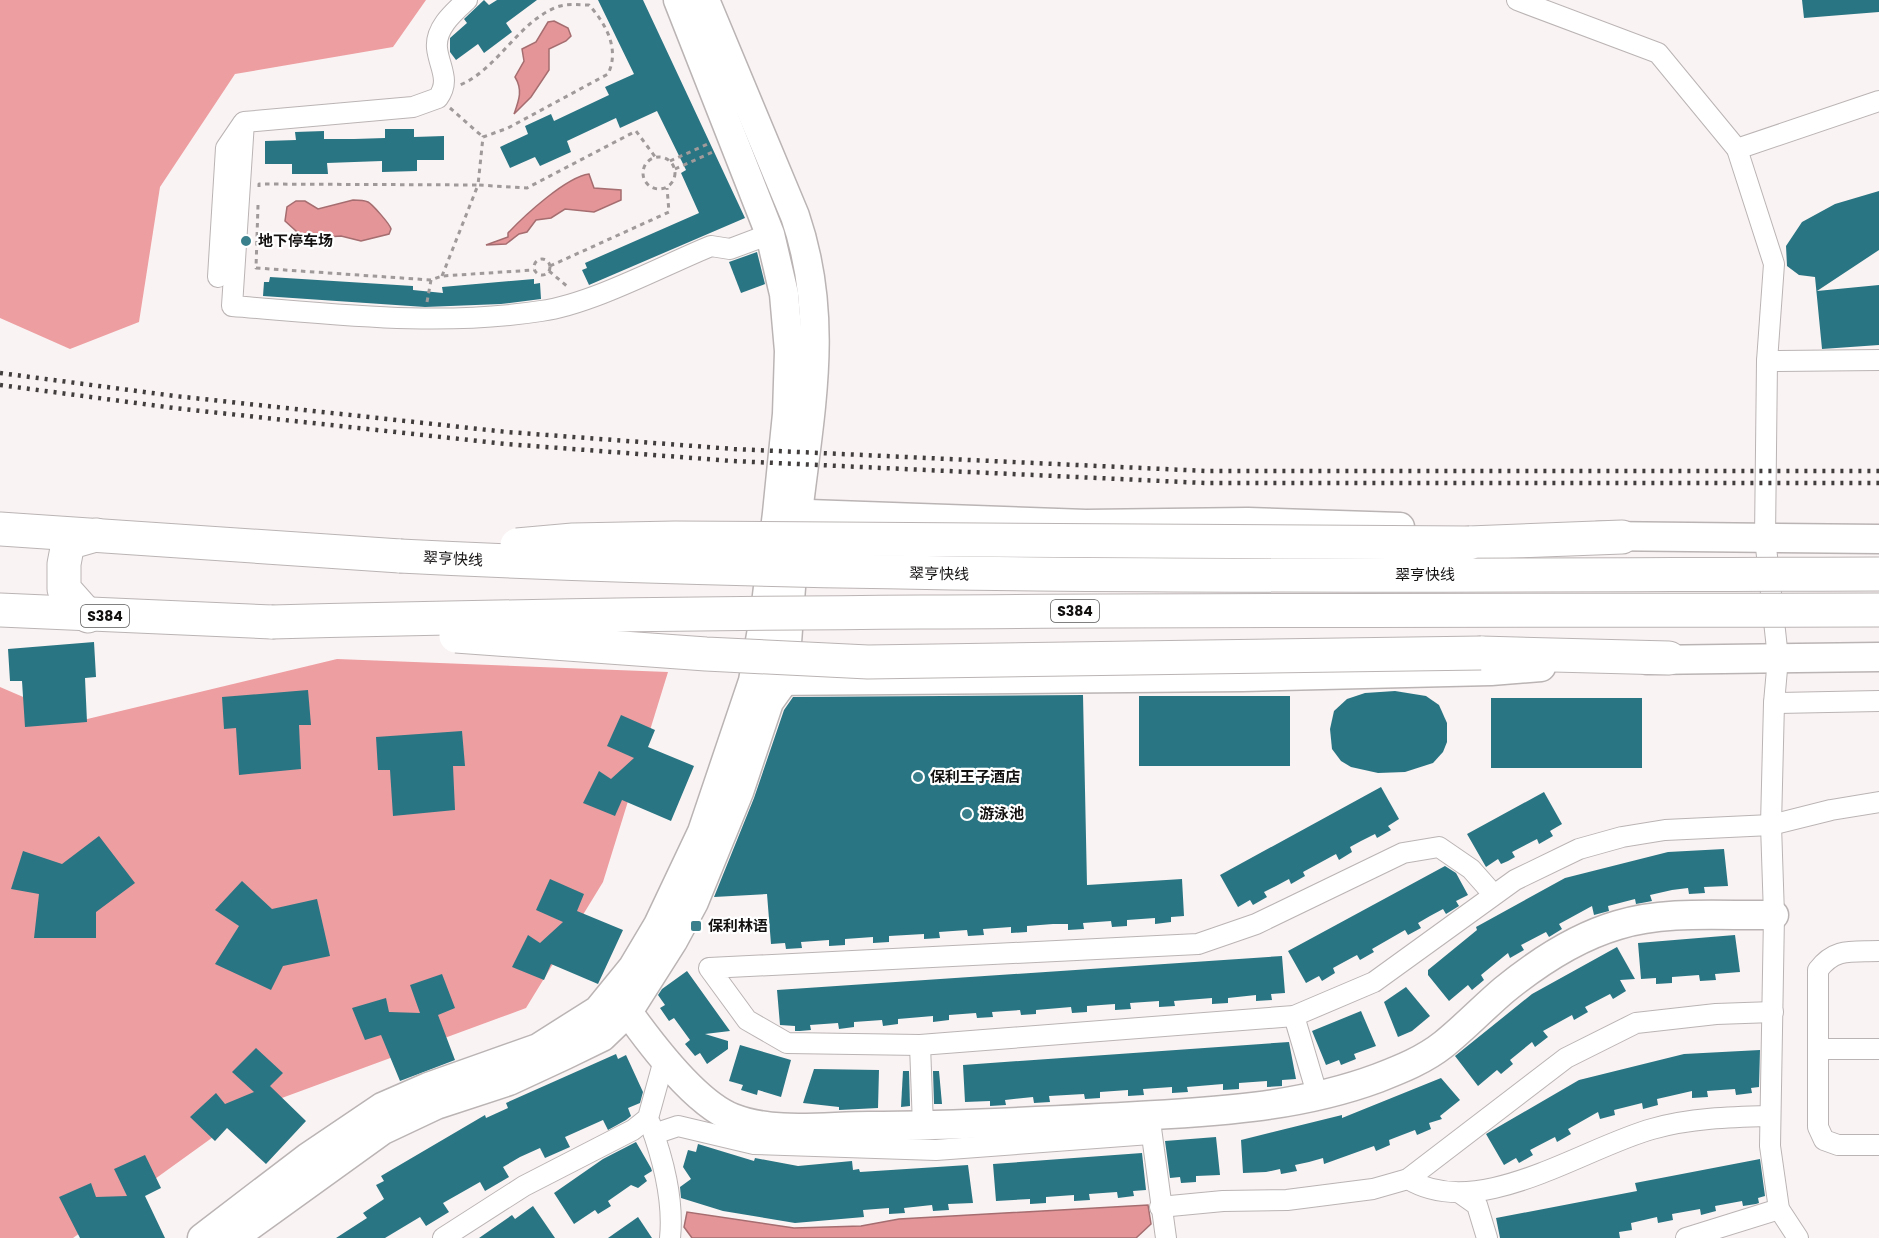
<svg xmlns="http://www.w3.org/2000/svg" width="1879" height="1238" viewBox="0 0 1879 1238" font-family="Poppins,'Noto Sans SC',sans-serif">
<rect width="100%" height="100%" fill="#faf3f3"/>
<g fill="#ed9ea1">
<polygon points="0,0 426,0 393,47 235,74 160,187 139,322 70,349 0,318"/>
<polygon points="337,659 668,672 603,882 526,1008 252,1109 73,1238 0,1238 0,687 79,721"/>
</g>
<g fill="#e39598" stroke="#a56d6f" stroke-width="1.5">
<path d="M554,21L568,28L571,36L566,41L549,49V70L531,97L514,114C519,100 523,90 515,77L524,61L522,49L536,42L548,22Z"/>
<path d="M589,174L594,188L621,190V200L594,212L565,209L551,218L536,220L527,232L519,234L506,244L486,245L508,237V233C524,216 566,177 589,174Z"/>
<path d="M353,200C357,200 364,200 368,202C372,204 390,224 391,229L389,234L361,241L341,236L300,239L296,231L285,221L287,207L296,201H305L318,209Z"/>
<polygon points="1148,1205 1151,1224 1136,1238 692,1238 684,1227 687,1212 794,1228 861,1226 899,1219"/>
</g>
<g fill="#2a7583">
<polygon points="484,0 489,5 497,0 537,0 506,23 512,32 484,53 478,44 456,60 450,52 450,38 467,23 464,19"/>
<polygon points="598,0 643,0 745,218 589,285 582,270 587,268 585,263 699,213 681,173 686,170 657,111 620,128 616,118 567,141 571,152 540,166 535,157 510,168 500,147 528,134 525,126 551,114 554,121 609,95 605,87 634,74"/>
<polygon points="1802,0 1879,0 1879,12 1804,18"/>
<polygon points="385,129 414,129 414,137 444,136 444,160 417,160 417,171 382,172 382,161 327,163 328,174 292,174 292,164 265,164 265,141 296,140 295,132 324,131 324,139 354,139 385,138"/>
<polygon points="1879,191 1879,250 1817,291 1879,285 1879,345 1822,349 1815,277 1799,275 1787,266 1786,246 1802,222 1835,204"/>
<polygon points="757,252 765,284 741,293 729,262"/>
<polygon points="270,277 413,286 413,290 443,293 442,287 534,279 534,284 540,283 541,299 501,304 425,307 263,296 264,282 269,282"/>
<polygon points="94,642 96,677 85,678 87,722 25,727 22,681 10,681 8,649"/>
<polygon points="308,690 311,725 299,725 301,769 239,775 236,728 224,729 222,697"/>
<polygon points="1395,691 1426,696 1439,705 1447,723 1447,742 1443,752 1433,763 1405,772 1378,773 1351,767 1341,761 1332,749 1330,729 1334,711 1347,699 1365,693"/>
<polygon points="1083,695 1087,885 1182,879 1184,916 1171,917 1171,922 1155,924 1155,918 1127,920 1127,926 1112,927 1111,921 1083,923 1084,929 1068,930 1068,924 1053,924 1027,926 1027,932 1011,933 1011,927 983,929 984,935 968,936 967,930 939,932 940,938 924,939 924,934 889,936 889,942 873,943 873,937 845,939 845,945 829,946 829,940 801,942 802,948 786,949 785,943 771,944 767,894 714,897 754,798 784,710 793,697"/>
<rect x="1139" y="696" width="151" height="70"/>
<rect x="1491" y="698" width="151" height="70"/>
<polygon points="621,715 655,730 648,747 694,766 671,821 622,800 615,816 583,803 599,771 611,779 634,758 607,746"/>
<polygon points="462,731 465,766 453,766 455,810 393,816 390,770 378,770 376,737"/>
<polygon points="1381,787 1399,819 1388,826 1391,830 1377,838 1375,834 1361,841 1350,847 1352,852 1339,860 1336,854 1303,872 1305,876 1291,884 1289,879 1276,886 1264,892 1267,897 1253,905 1250,900 1238,907 1220,875"/>
<polygon points="1544,792 1562,824 1550,831 1553,836 1539,844 1537,839 1512,852 1515,857 1508,861 1501,864 1498,859 1486,867 1467,834"/>
<polygon points="99,836 135,883 96,912 96,938 34,938 39,894 11,889 23,851 62,864"/>
<polygon points="1724,849 1728,886 1704,887 1705,893 1689,894 1688,888 1672,890 1650,895 1652,901 1647,902 1636,904 1635,899 1608,906 1609,911 1594,915 1592,906 1559,924 1562,929 1549,937 1546,932 1521,945 1524,950 1510,958 1508,953 1481,975 1484,980 1472,990 1468,985 1449,1001 1428,975 1428,970 1477,930 1476,927 1565,878 1668,852"/>
<polygon points="1445,866 1456,873 1468,895 1456,901 1459,906 1446,914 1443,909 1430,916 1418,923 1421,928 1408,935 1405,930 1372,949 1374,952 1360,960 1357,955 1344,962 1333,968 1335,973 1322,981 1319,976 1306,983 1288,951"/>
<polygon points="550,879 584,894 577,911 623,930 598,984 551,964 544,980 512,967 528,935 540,943 563,922 536,910"/>
<polygon points="242,881 272,909 317,899 330,956 283,966 271,990 215,964 239,926 215,910"/>
<polygon points="1735,935 1740,972 1715,974 1716,980 1700,981 1699,975 1672,977 1672,983 1656,984 1656,978 1641,979 1638,943"/>
<polygon points="1617,947 1635,979 1620,980 1626,991 1613,999 1610,994 1585,1007 1588,1012 1574,1020 1572,1015 1543,1031 1548,1037 1535,1047 1532,1042 1510,1060 1513,1064 1501,1074 1497,1070 1478,1086 1455,1056 1532,994"/>
<polygon points="1282,956 1285,993 1271,994 1272,1000 1256,1001 1256,995 1228,998 1228,1003 1212,1004 1212,998 1174,1001 1175,1006 1159,1007 1159,1001 1130,1003 1131,1009 1115,1010 1115,1004 1087,1006 1087,1012 1072,1013 1071,1007 1036,1010 1036,1014 1021,1015 1020,1010 992,1012 993,1017 977,1018 976,1013 949,1015 949,1020 933,1022 933,1016 898,1019 898,1024 883,1026 882,1020 854,1022 854,1027 839,1029 838,1023 810,1025 811,1030 800,1031 795,1031 795,1026 780,1025 777,990"/>
<polygon points="687,971 730,1031 705,1034 728,1041 728,1049 707,1064 700,1053 695,1056 685,1044 690,1040 674,1018 669,1021 660,1008 665,1005 658,995 662,989"/>
<polygon points="442,974 455,1008 438,1015 455,1060 400,1081 381,1035 365,1040 352,1008 386,998 389,1012 420,1013 410,985"/>
<polygon points="1406,987 1430,1016 1412,1031 1398,1037 1384,1002"/>
<polygon points="1361,1011 1376,1046 1354,1054 1356,1059 1341,1065 1339,1060 1326,1065 1312,1031"/>
<polygon points="1289,1042 1296,1079 1282,1080 1282,1086 1267,1087 1267,1081 1239,1083 1239,1089 1223,1090 1223,1084 1187,1087 1188,1092 1172,1093 1172,1087 1143,1089 1144,1095 1128,1096 1128,1090 1100,1092 1100,1098 1085,1099 1084,1094 1049,1096 1050,1102 1034,1103 1033,1097 1005,1100 1006,1105 990,1106 990,1101 965,1102 963,1065"/>
<polygon points="740,1045 791,1060 781,1097 758,1090 757,1095 741,1090 743,1085 729,1081"/>
<polygon points="256,1048 283,1073 270,1086 306,1121 266,1164 227,1128 215,1141 190,1117 216,1093 225,1104 254,1092 232,1072"/>
<polygon points="1760,1050 1759,1087 1751,1088 1752,1093 1736,1095 1735,1089 1707,1091 1708,1097 1692,1098 1692,1091 1657,1099 1658,1105 1643,1109 1642,1103 1614,1110 1615,1115 1600,1119 1598,1112 1568,1129 1571,1134 1557,1142 1555,1137 1530,1150 1533,1155 1519,1163 1516,1158 1504,1165 1486,1134 1579,1080 1684,1054"/>
<polygon points="616,1054 618,1059 626,1055 643,1092 640,1103 628,1108 631,1116 626,1120 608,1130 603,1120 565,1137 570,1147 545,1158 540,1148 520,1157 503,1167 509,1177 485,1191 480,1182 443,1203 449,1212 426,1226 420,1217 385,1238 336,1238 367,1218 363,1213 384,1199 376,1185 384,1181 381,1176 485,1115 486,1118 508,1108 506,1103"/>
<polygon points="814,1069 879,1070 878,1108 839,1110 839,1107 803,1103"/>
<polygon points="903,1071 909,1071 910,1106 901,1107"/>
<polygon points="933,1071 939,1071 942,1104 934,1104"/>
<polygon points="1441,1078 1460,1100 1440,1116 1442,1119 1429,1123 1431,1129 1417,1135 1415,1130 1389,1140 1390,1145 1376,1151 1374,1146 1324,1164 1323,1158 1309,1162 1295,1165 1297,1171 1281,1174 1280,1169 1266,1172 1243,1173 1241,1140 1342,1115 1342,1118"/>
<polygon points="1216,1137 1220,1175 1196,1176 1196,1182 1181,1183 1180,1177 1170,1178 1165,1141"/>
<polygon points="636,1142 651,1168 652,1171 644,1176 647,1181 638,1188 631,1185 608,1201 611,1206 598,1214 595,1210 574,1224 554,1193 603,1159"/>
<polygon points="698,1144 754,1161 755,1158 798,1166 852,1161 853,1170 859,1169 860,1172 968,1165 973,1203 948,1204 949,1210 933,1211 932,1205 904,1208 905,1213 889,1214 889,1208 863,1210 864,1217 795,1223 723,1211 681,1198 680,1187 691,1179 683,1167 688,1150 696,1152"/>
<polygon points="1142,1153 1146,1190 1133,1191 1134,1196 1118,1198 1117,1192 1089,1194 1090,1200 1074,1201 1074,1195 1046,1197 1046,1203 1030,1204 1030,1199 996,1201 993,1164"/>
<polygon points="145,1155 161,1188 145,1196 165,1238 80,1238 59,1197 91,1183 96,1197 127,1196 114,1169"/>
<polygon points="1760,1159 1765,1196 1758,1198 1759,1203 1756,1204 1743,1206 1742,1201 1715,1206 1716,1211 1701,1215 1700,1209 1672,1214 1673,1220 1658,1223 1657,1217 1631,1223 1632,1230 1619,1232 1620,1238 1500,1238 1496,1218 1637,1191 1635,1183"/>
<polygon points="533,1206 555,1238 479,1238 512,1215 515,1219"/>
<polygon points="638,1217 652,1238 608,1238"/>
</g>
<g fill="none" stroke-linecap="round" stroke-linejoin="round">
<g stroke="#bbb4b4" stroke-width="22">
<g id="street">
<path d="M467,0C454,12 435,28 437,48C439,67 451,80 438,98L413,107L244,122L232,306C335,314 438,327 541,311C592,304 662,266 711,246L730,249L770,234"/>
<polyline points="1517,0 1658,53 1737,149 1774,264 1767,361 1765,538 1778,658 1774,703 1771,825 1774,915 1770,1146 1779,1209 1798,1238"/>
<polyline points="1737,149 1879,101"/>
<polyline points="218,277 226,148 243,123"/>
<polyline points="1767,361 1879,360"/>
<polyline points="1774,703 1879,701"/>
<polyline points="1494,895 1471,869 1439,847 1403,853 1256,924 1198,944 709,968 747,1020 787,1043 920,1045 1294,1016 1374,982 1515,880 1579,849 1622,837 1665,830 1771,825 1831,810 1879,802"/>
<path d="M1879,951C1853,952 1835,947 1818,970V1127L1824,1140L1838,1145H1879"/>
<polyline points="1294,1016 1318,1097"/>
<polyline points="920,1045 923,1126"/>
<polyline points="1818,1049 1879,1049"/>
<polyline points="1150,1121 1166,1238"/>
<path d="M650,1123C663,1159 674,1199 670,1238"/>
<polyline points="654,1134 678,1126 754,1144 936,1150 1150,1134"/>
<path d="M1408,1179C1478,1222 1583,1148 1652,1129C1690,1118 1731,1117 1770,1116"/>
<polyline points="1460,1193 1477,1205 1487,1238"/>
<polyline points="1160,1207 1223,1201 1287,1200 1373,1189 1408,1179 1566,1058 1636,1023 1716,1014 1773,1012"/>
<polyline points="443,1238 524,1186 633,1130 648,1118 664,1060"/>
<polyline points="1686,1238 1779,1209"/>
</g>
</g>
<g stroke="#bbb4b4" stroke-width="31">
<g id="secondary">
<polyline points="781,513 1086,524 1248,522 1400,527"/>
<polyline points="1599,536 1879,539"/>
<polyline points="1647,660 1879,657"/>
<polyline points="766,681 1243,677 1491,671 1541,667"/>
<path d="M628,1012C651,1044 695,1103 733,1118C774,1134 825,1126 869,1126C946,1126 1023,1122 1100,1118C1193,1113 1289,1111 1378,1078C1401,1069 1424,1060 1444,1044C1465,1027 1484,1007 1504,990C1537,963 1577,937 1618,925C1666,910 1724,916 1774,915"/>
<polyline points="202,1238 308,1157 382,1107 428,1087 538,1048 598,1010 633,967 658,925 702,832 753,681 765,612 777,513 787,414 789,351 784,294 770,234 678,0"/>
<path d="M233,1238L383,1130L436,1105L509,1081L565,1055L602,1037L628,1012L673,941L694,902L739,792L769,702L784,681C789,625 791,569 798,513C810,410 830,318 795,216L705,0"/>
</g>
</g>
<g stroke="#bbb4b4" stroke-width="35">
<g id="highway">
<polyline points="0,529 400,556"/>
<polyline points="1469,543 1622,537"/>
<polyline points="0,610 272,622"/>
<polyline points="88,616 64,589 64,564 68,543 96,535"/>
<polyline points="1481,653 1669,658"/>
</g>
</g>
<g stroke="#a09a9a" stroke-width="3" stroke-dasharray="4.5 4.5" stroke-linecap="butt">
<polyline points="450,108 483,137"/>
<circle cx="659" cy="173" r="16"/>
<polyline points="670,161 710,143"/>
<polyline points="675,169 715,151"/>
<path d="M259,187V184L478,185L483,137L508,128L608,74C620,49 606,24 589,5C578,5 568,3 557,7C518,22 498,69 460,85"/>
<polyline points="258,205 256,268 431,280 442,276 534,270"/>
<circle cx="542" cy="267" r="8"/>
<polyline points="550,266 669,212 667,188"/>
<polyline points="549,271 568,287"/>
<polyline points="442,276 478,185 527,188 636,131 656,158"/>
<polyline points="427,302 431,280"/>
</g>
<use href="#street" stroke="#fff" stroke-width="20"/>
<use href="#secondary" stroke="#fff" stroke-width="28"/>
<use href="#highway" stroke="#fff" stroke-width="33"/>
<g stroke="#423e3e" stroke-width="4.5" stroke-dasharray="3 6" stroke-linecap="butt">
<polyline points="0,373 175,396 507,432 734,449 1206,471 1879,471"/>
<polyline points="0,385 174,408 506,444 733,461 1205,483 1879,483"/>
</g>
<g stroke="#bbb4b4" stroke-width="35" stroke-linecap="butt">
<g id="highway-bridge">
<polyline points="517,545 573,540 675,538 1469,543"/>
<path d="M400,556C893,581 1386,575 1879,574"/>
<path d="M272,622C807,608 1343,611 1879,610"/>
<polyline points="456,636 706,654 868,662 1481,653"/>
</g>
</g>
<use href="#highway-bridge" stroke="#fff" stroke-width="33"/>
</g>
<g fill="#3a7f8c" stroke="#fff" stroke-width="2">
<circle cx="246" cy="241" r="6"/>
<circle cx="918" cy="777" r="6"/>
<circle cx="967" cy="814" r="6"/>
<rect x="690" y="920" width="12" height="12" rx="3"/>
</g>
<g text-anchor="middle" stroke-width="4.5" stroke-linejoin="round" paint-order="stroke">
<g fill="#fff" stroke="#5a5858" stroke-width="1.5">
<rect x="1051" y="600" width="48" height="22" rx="4.5"/>
<rect x="81" y="605" width="48" height="22" rx="4.5"/>
</g>
<g font-size="14" font-weight="bold" fill="#131010">
<text x="1075" y="616">S384</text>
<text x="105" y="621">S384</text>
</g>
<g font-size="15" font-weight="bold" fill="#131010" stroke="#fff" text-anchor="start">
<text x="258" y="246">地下停车场</text>
<text x="930" y="782">保利王子酒店</text>
<text x="979" y="819">游泳池</text>
<text x="708" y="931">保利林语</text>
</g>
<g font-size="15" fill="#131010" stroke="#fff">
<text transform="translate(453 559) rotate(3)" y="5">翠亨快线</text>
<text transform="translate(939 574) rotate(1)" y="5">翠亨快线</text>
<text x="1425" y="580">翠亨快线</text>
</g>
</g>
</svg>
